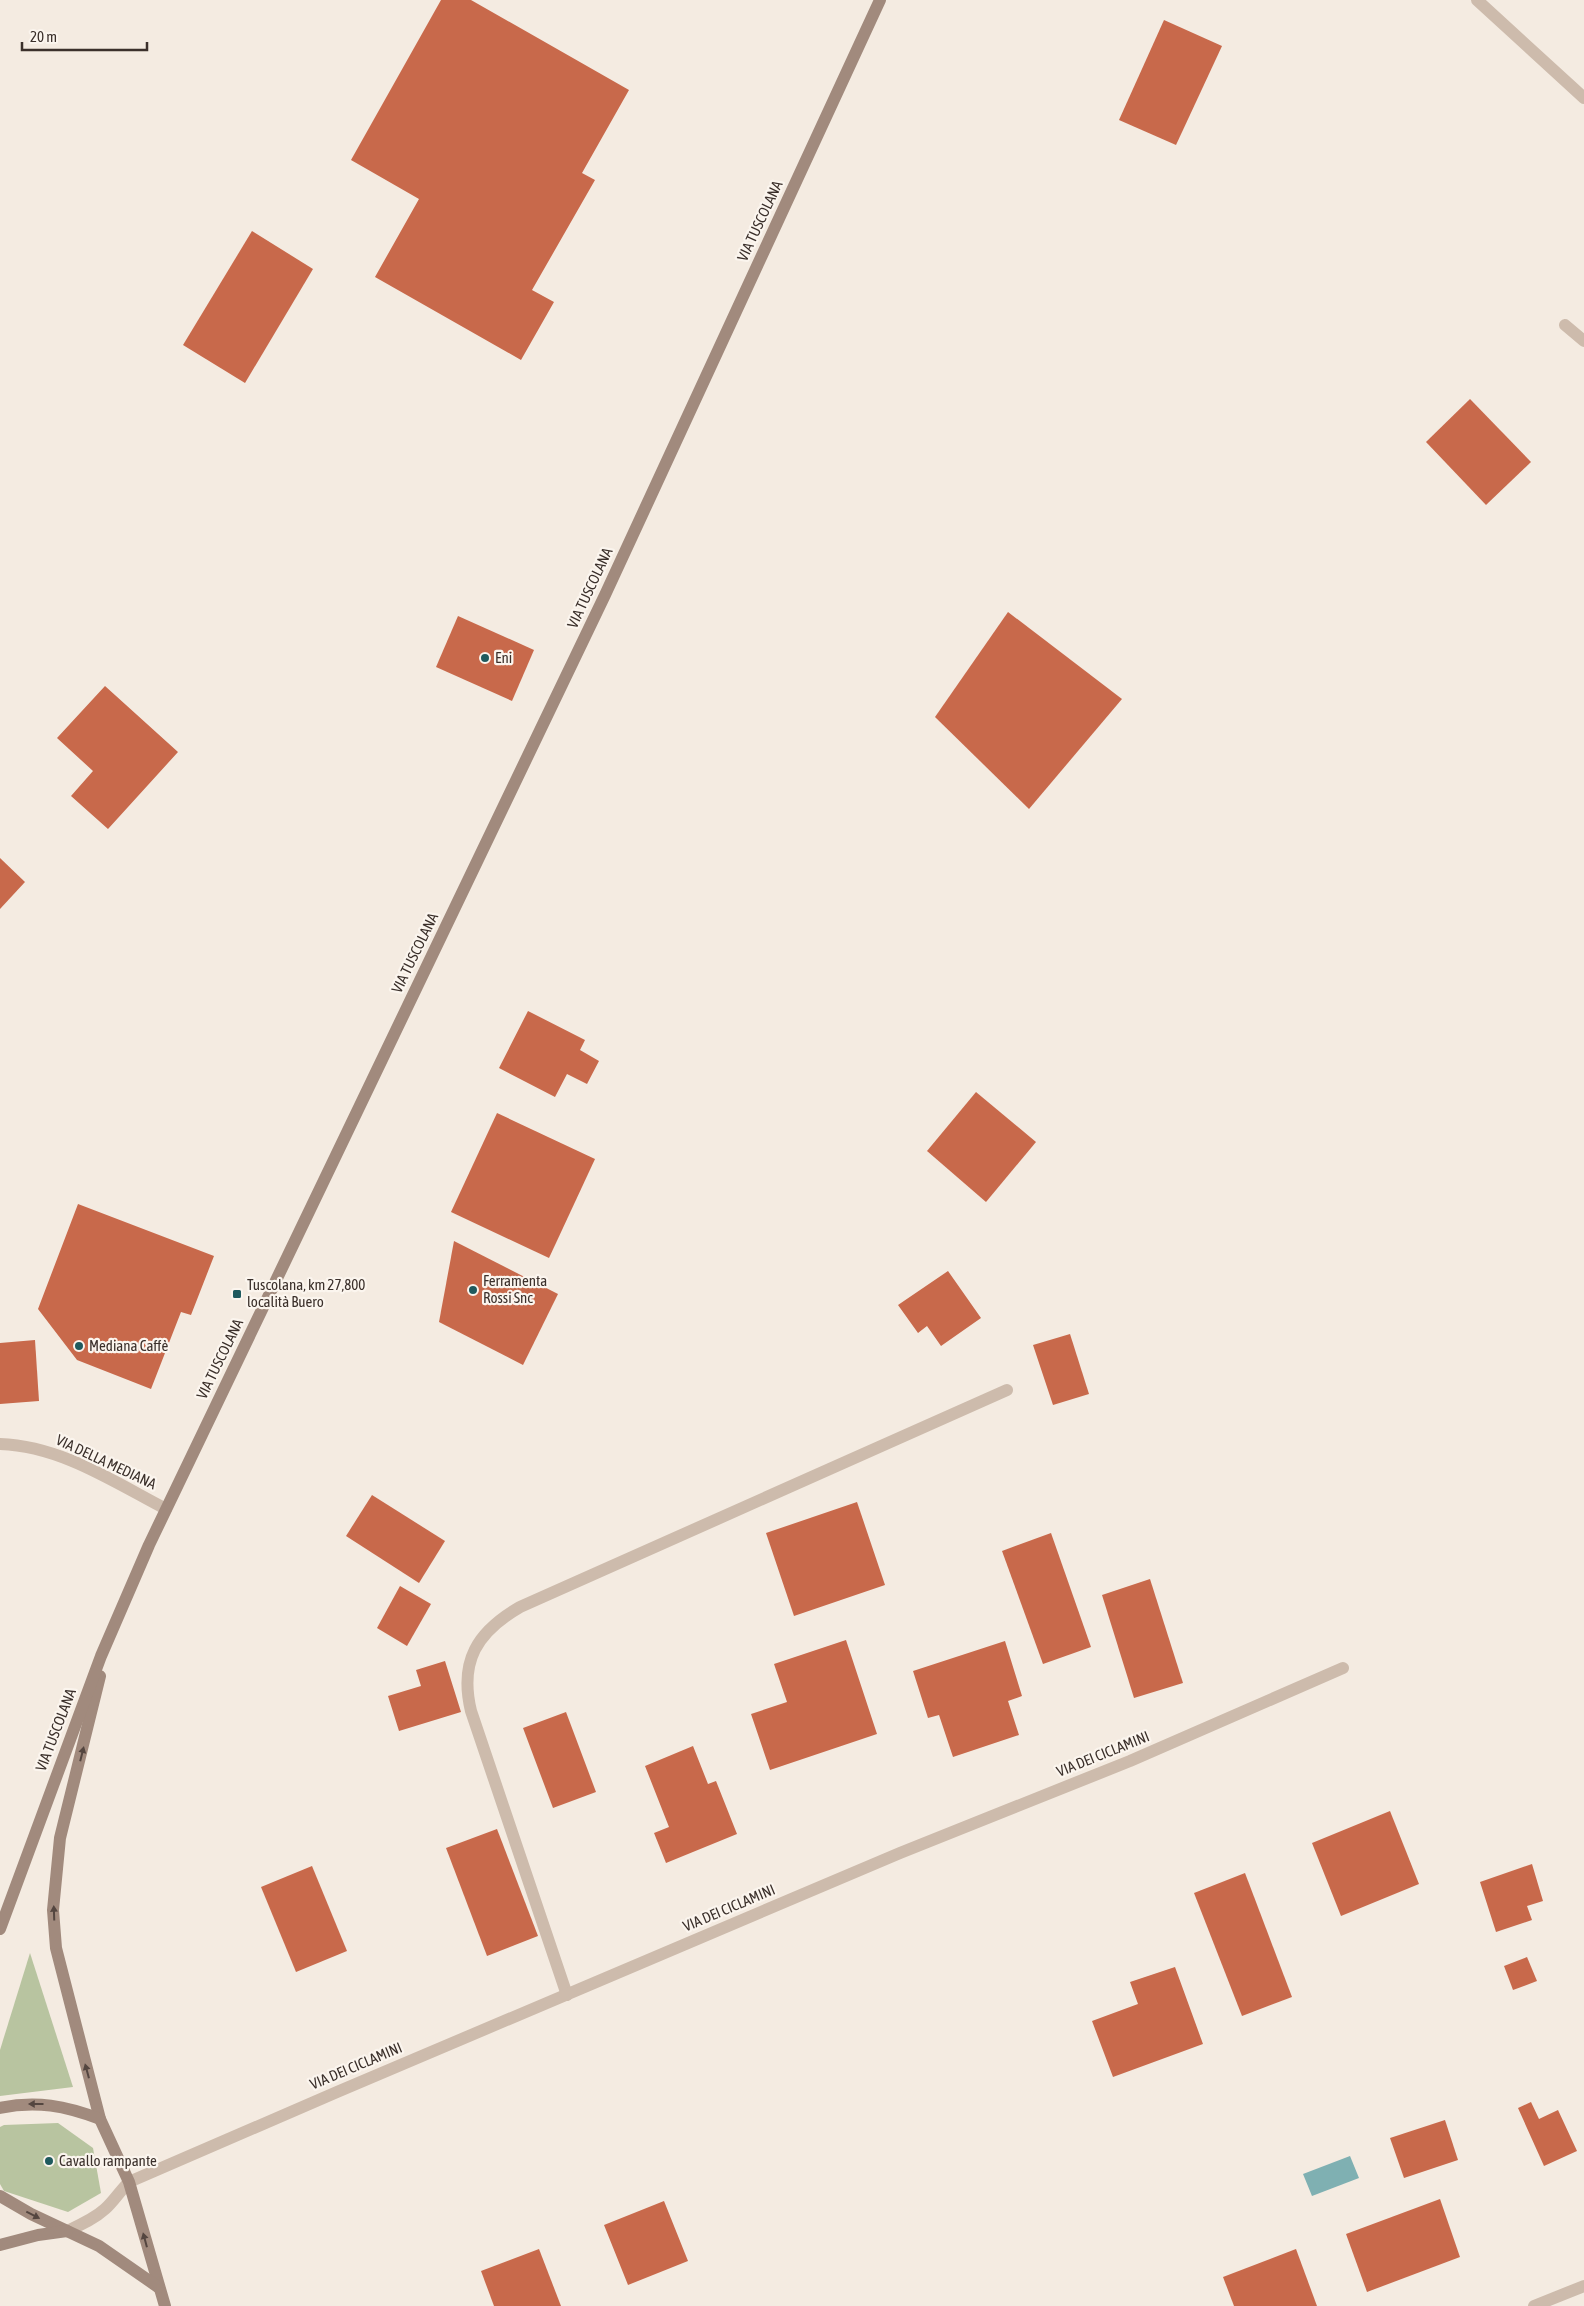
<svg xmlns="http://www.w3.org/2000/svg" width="1584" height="2306" viewBox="0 0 1584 2306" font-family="'Asap Condensed',sans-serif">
<rect width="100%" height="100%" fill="#f4ebe1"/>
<g fill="#b8c4a0">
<polygon points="30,1953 73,2087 0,2096 0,2050"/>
<polygon points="58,2123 93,2148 101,2193 68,2212 4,2191 0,2184 0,2127 4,2125"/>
</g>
<polygon fill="#7fb0b2" points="1350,2156 1359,2178 1312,2196 1303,2174"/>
<g fill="#c8694b">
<polygon points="441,0 471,0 629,90 582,173 595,180 532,290 554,302 521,360 375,277 419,199 351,160"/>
<polygon points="1164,20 1222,46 1176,145 1119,120"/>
<polygon points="252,231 313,269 245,383 183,345"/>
<polygon points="1470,399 1531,462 1486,505 1426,442"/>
<polygon points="1008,612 1122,699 1029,809 935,717"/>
<polygon points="458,616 534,650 512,701 436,667"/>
<polygon points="105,686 178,752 108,829 71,796 93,771 57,738"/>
<polygon points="0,858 25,882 0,909"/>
<polygon points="528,1011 585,1040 580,1050 599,1061 587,1084 567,1074 555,1097 499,1068"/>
<polygon points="976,1092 1036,1142 986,1202 927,1151"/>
<polygon points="497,1113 595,1159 549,1258 451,1212"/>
<polygon points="78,1204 214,1256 191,1315 181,1312 151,1389 77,1360 38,1309"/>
<polygon points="454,1241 558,1294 523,1365 439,1322"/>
<polygon points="948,1271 981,1318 941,1346 927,1326 918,1333 898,1305"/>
<polygon points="1070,1334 1089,1394 1053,1405 1033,1345"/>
<polygon points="35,1340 39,1401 0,1404 0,1343"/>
<polygon points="372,1495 445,1541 419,1583 346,1536"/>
<polygon points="857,1502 885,1585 794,1616 766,1533"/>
<polygon points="1051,1533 1091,1647 1043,1664 1002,1551"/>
<polygon points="1150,1579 1183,1683 1134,1698 1102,1595"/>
<polygon points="400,1586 431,1604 407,1646 377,1628"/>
<polygon points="846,1640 877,1734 770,1770 751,1714 787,1702 774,1664"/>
<polygon points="1005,1641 1022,1696 1008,1701 1019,1735 953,1757 939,1715 928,1718 913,1671"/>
<polygon points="445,1661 461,1712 399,1731 388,1696 421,1686 416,1670"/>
<polygon points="566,1712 596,1792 553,1808 523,1728"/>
<polygon points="693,1746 708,1784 716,1781 737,1834 666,1863 654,1833 669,1827 645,1766"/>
<polygon points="1390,1811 1419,1884 1341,1916 1312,1843"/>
<polygon points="497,1829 538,1936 487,1956 446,1848"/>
<polygon points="1532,1864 1543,1901 1527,1906 1532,1920 1496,1932 1480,1882"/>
<polygon points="312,1866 347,1951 296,1972 261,1887"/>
<polygon points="1245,1873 1292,1997 1242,2016 1194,1893"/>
<polygon points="1527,1957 1537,1981 1513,1990 1504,1966"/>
<polygon points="1175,1967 1203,2044 1113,2077 1092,2021 1138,2004 1130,1982"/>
<polygon points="1531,2102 1539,2119 1558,2110 1577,2151 1544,2166 1518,2108"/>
<polygon points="1445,2120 1458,2160 1404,2178 1390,2138"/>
<polygon points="1440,2199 1460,2257 1367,2292 1346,2234"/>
<polygon points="664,2201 688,2261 628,2285 604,2225"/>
<polygon points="539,2249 561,2306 494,2306 481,2271"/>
<polygon points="1296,2249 1317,2306 1234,2306 1223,2277"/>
</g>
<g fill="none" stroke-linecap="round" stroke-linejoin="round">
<g stroke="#cdbbac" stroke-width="12">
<polyline points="1477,0 1584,98"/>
<polyline points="1565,325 1584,341"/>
<path d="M0,1444C61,1446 114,1482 166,1509"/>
<path d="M567,1995L471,1711C459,1661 477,1632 520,1607L1007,1390"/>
<path d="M67,2231C80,2225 94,2219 105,2209C113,2202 120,2191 129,2182L337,2092L900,1853L1130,1761L1343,1668"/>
<polyline points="1534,2306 1584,2286"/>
</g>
<g stroke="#a18a7d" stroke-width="12">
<polyline points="100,1676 60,1838 53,1910 56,1948 100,2119 129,2182 165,2306"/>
<polyline points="0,1929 101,1656 149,1545 605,595 880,0"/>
<path d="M0,2108C36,2100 66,2106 100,2119"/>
<polyline points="0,2196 31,2214 99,2246 158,2287"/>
<polyline points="0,2245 38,2235 67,2231"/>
</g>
</g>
<defs><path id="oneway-solid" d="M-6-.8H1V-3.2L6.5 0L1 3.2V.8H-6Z" transform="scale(1.25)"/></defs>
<g fill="#544640">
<use href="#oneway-solid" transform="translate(82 1754) rotate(-76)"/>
<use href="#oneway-solid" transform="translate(54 1913) rotate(-92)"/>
<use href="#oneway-solid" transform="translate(87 2071) rotate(-105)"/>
<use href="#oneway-solid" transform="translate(36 2104) rotate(-180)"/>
<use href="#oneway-solid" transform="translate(33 2215) rotate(27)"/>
<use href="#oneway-solid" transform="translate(145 2240) rotate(-105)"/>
</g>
<g fill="#1f5a5e" stroke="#fbf5ee" stroke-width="2">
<circle cx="485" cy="658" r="5"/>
<circle cx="473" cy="1290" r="5"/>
<rect x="232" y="1289" width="10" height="10" rx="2.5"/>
<circle cx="79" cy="1346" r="5"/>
<circle cx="49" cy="2161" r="5"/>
</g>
<g text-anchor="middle" stroke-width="4.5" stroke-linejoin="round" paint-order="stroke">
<g font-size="15" fill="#3b302b" stroke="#fbf5ee">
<text transform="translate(760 221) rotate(-65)" y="5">VIA TUSCOLANA</text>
<text transform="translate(590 588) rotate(-65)" y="5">VIA TUSCOLANA</text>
<text transform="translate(415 953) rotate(-64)" y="5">VIA TUSCOLANA</text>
<text transform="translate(220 1359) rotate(-64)" y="5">VIA TUSCOLANA</text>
<text transform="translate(106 1462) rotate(25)" y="5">VIA DELLA MEDIANA</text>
<text transform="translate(56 1730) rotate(-69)" y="5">VIA TUSCOLANA</text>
<text transform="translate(1103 1754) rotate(-22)" y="5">VIA DEI CICLAMINI</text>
<text transform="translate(729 1908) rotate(-23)" y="5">VIA DEI CICLAMINI</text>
<text transform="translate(356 2066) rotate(-23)" y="5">VIA DEI CICLAMINI</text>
</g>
<g font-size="15" fill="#3b302b" stroke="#fbf5ee" text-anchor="start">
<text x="495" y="663">Eni</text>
<text x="483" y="1286">Ferramenta<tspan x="483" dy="17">Rossi Snc</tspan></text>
<text x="247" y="1290">Tuscolana, km 27,800<tspan x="247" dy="17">località Buero</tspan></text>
<text x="89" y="1351">Mediana Caffè</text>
<text x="59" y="2166">Cavallo rampante</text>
</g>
</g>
<path d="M22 42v8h125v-8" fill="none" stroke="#3b302b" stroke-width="2.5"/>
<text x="30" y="42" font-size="15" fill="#3b302b" stroke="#fbf5ee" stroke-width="4" paint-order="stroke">20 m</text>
</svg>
